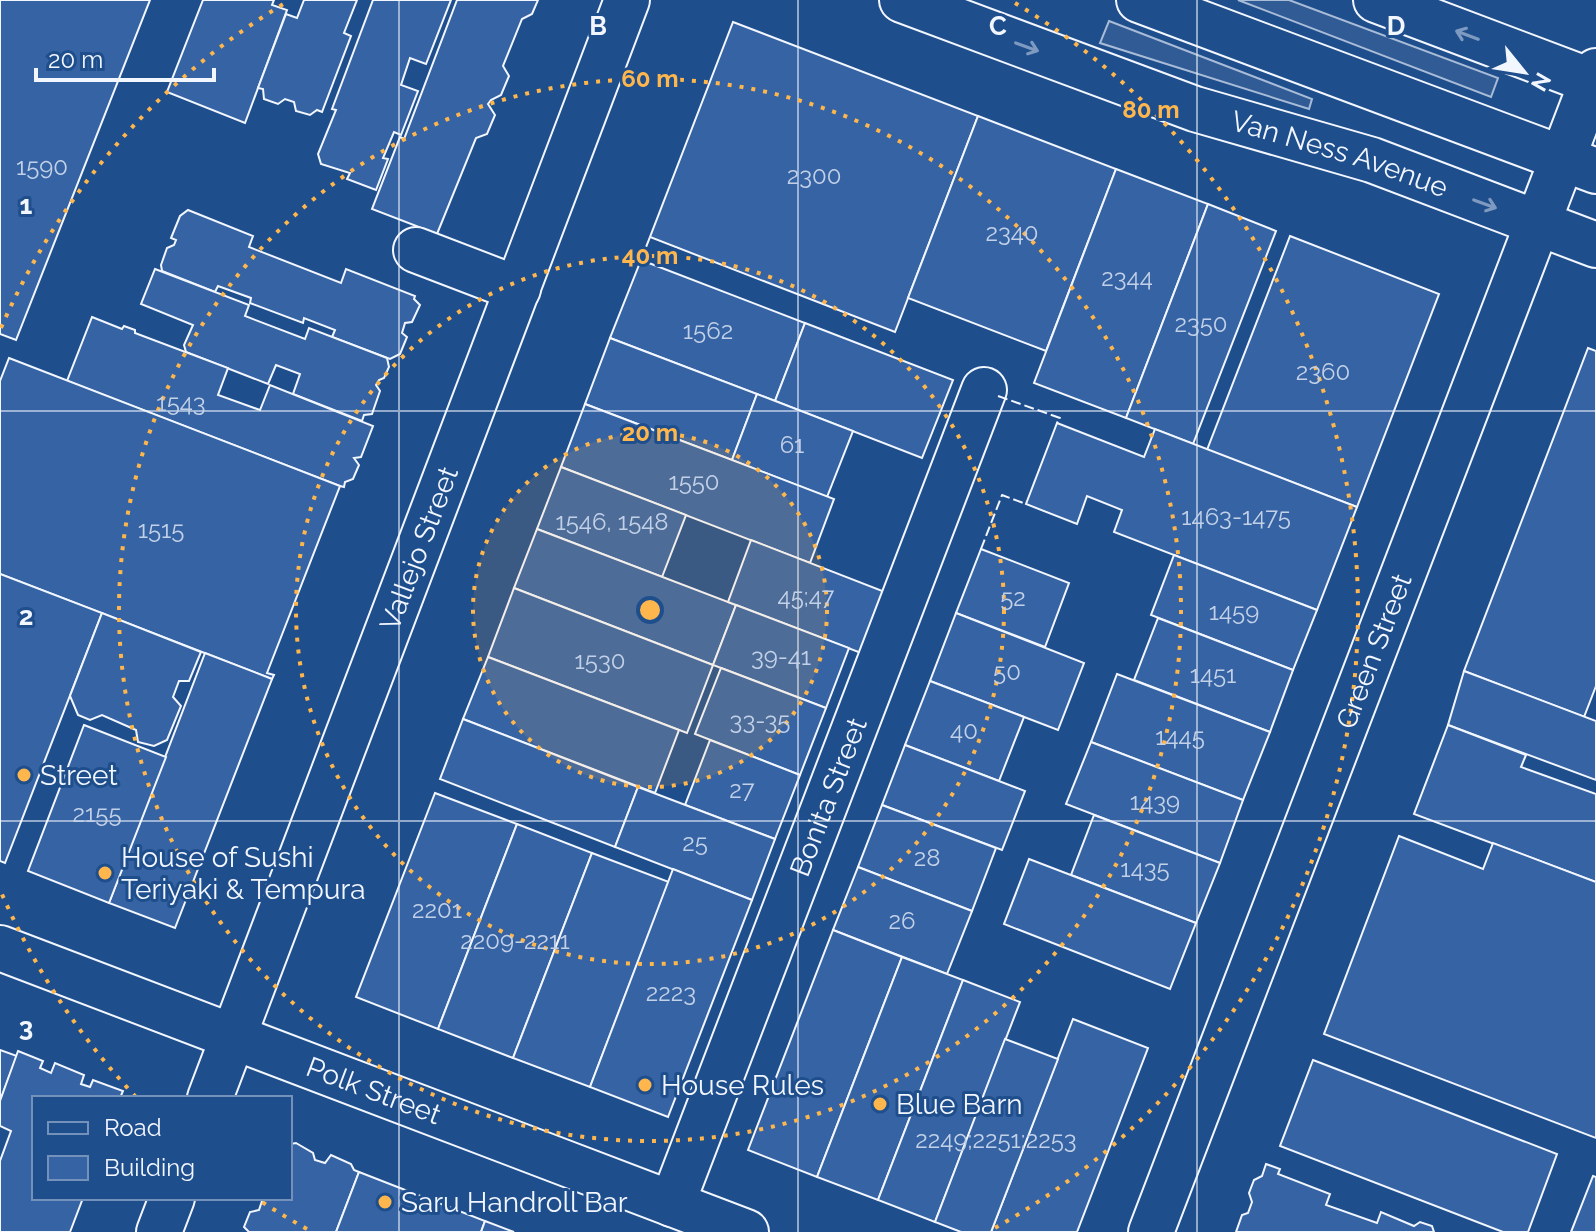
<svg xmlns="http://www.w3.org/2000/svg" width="1596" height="1232" viewBox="0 0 1596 1232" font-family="Raleway,sans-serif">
<rect width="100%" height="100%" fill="#1f4e8c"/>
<g fill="#305b95" stroke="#a8bbd7" stroke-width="2">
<polygon points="1238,0 1289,0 1498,78 1491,97"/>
<polygon points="1109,21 1312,99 1309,109 1100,43"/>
</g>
<g fill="#3563a3" stroke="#f2f6ff" stroke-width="2">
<polygon points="0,0 150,0 16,340 0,334"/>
<polygon points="203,0 274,0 272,5 287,10 245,123 167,92"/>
<polygon points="304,0 357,0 344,33 351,36 322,112 317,110 310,115 296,111 294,102 285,99 278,104 264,99 263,89 258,88 286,14 297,18"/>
<polygon points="373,0 451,0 426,64 410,58 401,85 418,91 401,135 394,132 383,158 388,159 376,190 347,179 350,173 321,164 318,154 336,110 332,109"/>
<polygon points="457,0 538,0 532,14 522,19 503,66 509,76 501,95 491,100 488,104 495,115 487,134 476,138 437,234 372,209 400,137 404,139"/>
<polygon points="733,22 978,116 895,332 650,237"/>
<polygon points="978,116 1116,169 1046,351 908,298"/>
<polygon points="1116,169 1208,204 1126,418 1034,383"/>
<polygon points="1208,204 1276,231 1193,444 1126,418"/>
<polygon points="188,210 253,236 249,247 341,283 346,269 415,296 414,299 420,305 412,322 405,323 402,333 407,337 400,354 390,359 332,337 335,330 304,318 303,323 250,303 251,298 218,286 215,292 162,271 161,265 167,248 174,245 176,240 171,238 180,216"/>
<polygon points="1290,236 1439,294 1357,507 1207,450"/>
<polygon points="641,260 805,323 775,401 610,338"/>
<polygon points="155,269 249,305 245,316 305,339 309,328 387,358 389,367 384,378 379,380 376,385 380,391 372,414 364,415 362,421 293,394 300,374 276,365 268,384 186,352 184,345 193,325 141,304"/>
<polygon points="92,317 122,329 124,326 135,330 135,333 228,368 218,395 260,410 270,385 373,426 361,457 354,458 359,465 353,479 345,482 344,487 340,486 67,381"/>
<polygon points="805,323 953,380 922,458 775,401"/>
<polygon points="610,338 757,394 732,460 585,404"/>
<polygon points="1588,348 1596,351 1596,686 1584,717 1464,671"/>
<polygon points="9,358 340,486 267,673 274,675 272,679 0,574 0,381"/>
<polygon points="757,394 853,431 827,497 732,460"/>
<polygon points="585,404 834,499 810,563 561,467"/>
<polygon points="1057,423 1144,457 1155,429 1357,507 1317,610 1114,532 1122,510 1087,496 1077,524 1026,504"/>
<polygon points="561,467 686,515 662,577 537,529"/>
<polygon points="537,529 736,605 713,665 514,588"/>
<polygon points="751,540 885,592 861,653 728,602"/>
<polygon points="981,549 1069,583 1045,647 956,613"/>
<polygon points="1174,555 1317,610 1293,670 1151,615"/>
<polygon points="0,574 102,613 5,863 0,861"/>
<polygon points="514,588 713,665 687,733 488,657"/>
<polygon points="736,605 849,648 826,708 713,665"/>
<polygon points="102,613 201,652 189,681 179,681 173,697 181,706 167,740 154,746 138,742 136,730 102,715 90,720 78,715 70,696"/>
<polygon points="956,613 1084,663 1058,730 930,681"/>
<polygon points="1158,618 1293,670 1270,732 1134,680"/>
<polygon points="205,653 272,679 175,928 109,903"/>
<polygon points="488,657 679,730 655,793 463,719"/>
<polygon points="721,668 826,708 800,775 695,734"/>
<polygon points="1464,671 1596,721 1596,780 1448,725"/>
<polygon points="1117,674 1270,732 1243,800 1091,742"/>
<polygon points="930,681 1024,717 999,781 905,745"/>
<polygon points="463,719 638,787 615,847 440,779"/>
<polygon points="84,725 166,757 109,903 28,871"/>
<polygon points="1448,725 1526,755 1521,767 1596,794 1596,882 1414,814"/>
<polygon points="710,740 800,775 775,839 685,805"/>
<polygon points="1091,742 1243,800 1220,863 1066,804"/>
<polygon points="905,745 1025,791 1002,850 882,805"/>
<polygon points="638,787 775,839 752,900 615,847"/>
<polygon points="435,793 517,824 438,1029 356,997"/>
<polygon points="882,805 996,848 972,911 858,867"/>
<polygon points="1094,815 1220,863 1196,923 1071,875"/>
<polygon points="517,824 592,853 513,1058 438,1029"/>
<polygon points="1399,836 1483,869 1493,843 1596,882 1596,1138 1324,1034"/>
<polygon points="592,853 669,882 590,1087 513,1058"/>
<polygon points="1029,859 1196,923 1170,989 1004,924"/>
<polygon points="858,867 972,911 947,974 833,930"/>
<polygon points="673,869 752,900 668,1117 590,1087"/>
<polygon points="833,930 902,957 817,1177 748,1150"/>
<polygon points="902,957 963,980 878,1200 817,1177"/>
<polygon points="963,980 1020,1002 935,1222 878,1200"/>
<polygon points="1073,1019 1148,1048 1077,1232 991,1232"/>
<polygon points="1005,1039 1058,1059 991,1232 961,1232 935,1222"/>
<polygon points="0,1050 17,1056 0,1101"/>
<polygon points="18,1051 43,1061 40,1068 51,1073 55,1063 84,1075 81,1084 90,1087 93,1080 123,1091 120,1098 34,1098 34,1198 83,1198 70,1232 0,1232 0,1161 11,1131 0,1126 0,1101"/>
<polygon points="1313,1060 1557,1154 1528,1232 1503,1232 1280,1146"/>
<polygon points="296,1143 313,1153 315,1160 325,1163 331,1155 351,1164 354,1170 359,1172 336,1232 249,1232 244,1227 250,1212 259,1210 263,1198 290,1198 290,1144"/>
<polygon points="1266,1164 1280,1169 1278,1174 1330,1194 1326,1205 1377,1223 1381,1212 1414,1226 1420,1222 1432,1226 1434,1232 1236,1232 1242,1215 1248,1213 1252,1202 1249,1193 1254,1180 1262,1176"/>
<polygon points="359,1172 485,1221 481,1232 336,1232"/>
<polygon points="1593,1176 1596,1177 1596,1232 1571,1232"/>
<polygon points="485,1221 514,1232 481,1232"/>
</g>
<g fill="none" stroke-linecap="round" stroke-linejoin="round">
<g stroke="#f2f6ff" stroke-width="48">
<g id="minor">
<polyline points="1139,0 1596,171"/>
<polyline points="416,250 518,289"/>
<path id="s1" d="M0,948L746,1232"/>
<path id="s2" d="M210,1098L627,0"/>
<path id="s3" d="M672,1204L984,390"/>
<polyline points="159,1232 172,1198"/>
<path id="s4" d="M1151,1232L1596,71"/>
</g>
</g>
<g stroke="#f2f6ff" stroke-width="48">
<g id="highway">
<path id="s5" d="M902,0L1195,109L1372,160L1596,245"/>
<polyline points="1376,0 1596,83"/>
</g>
</g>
<use href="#minor" stroke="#1f4e8c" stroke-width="44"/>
<use href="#highway" stroke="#1f4e8c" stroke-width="44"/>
<g stroke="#f2f6ff" stroke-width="2" stroke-dasharray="10 4" stroke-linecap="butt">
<polyline points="641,260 650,237"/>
<polyline points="998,396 1060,418 1057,423"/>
<polyline points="981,549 1002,495 1026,504"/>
</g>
</g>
<defs><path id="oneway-shaft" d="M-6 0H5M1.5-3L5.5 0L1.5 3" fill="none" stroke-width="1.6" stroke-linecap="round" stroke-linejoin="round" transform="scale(2)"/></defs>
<g stroke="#7e9ac0">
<use href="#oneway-shaft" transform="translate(1467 35) rotate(-159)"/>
<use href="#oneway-shaft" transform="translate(1027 47) rotate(20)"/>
<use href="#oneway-shaft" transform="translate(1485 204) rotate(20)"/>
</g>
<path fill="none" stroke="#f2f6ff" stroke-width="2" stroke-opacity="0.55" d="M399,0V1232M798,0V1232M1197,0V1232M0,411H1596M0,821H1596"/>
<circle cx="650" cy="610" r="177" fill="#ffb74d" fill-opacity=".12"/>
<g fill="none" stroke="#ffb74d" stroke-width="4" stroke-dasharray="4 8">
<circle cx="650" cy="610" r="177"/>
<circle cx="650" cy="610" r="354"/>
<circle cx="650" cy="610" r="531"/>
<path d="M307 1229A708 708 0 0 1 259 1200M136 1097A708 708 0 0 1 1 892M1 328A708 708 0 0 1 285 3M1015 3A708 708 0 0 1 993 1229"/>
</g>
<g fill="#ffb74d" stroke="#1f4e8c" stroke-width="3">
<circle cx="24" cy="775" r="8"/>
<circle cx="105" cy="873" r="8"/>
<circle cx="645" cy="1085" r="8"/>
<circle cx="880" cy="1104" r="8"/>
<circle cx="385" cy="1202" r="8"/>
</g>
<g text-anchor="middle" stroke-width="6" stroke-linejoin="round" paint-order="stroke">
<g font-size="24" fill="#c3d1e8">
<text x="42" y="175">1590</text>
<text x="814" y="184">2300</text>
<text x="1012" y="241">2340</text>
<text x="1127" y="286">2344</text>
<text x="1201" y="332">2350</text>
<text x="708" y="339">1562</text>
<text x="1323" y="380">2360</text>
<text x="181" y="411">1543</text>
<text x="792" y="453">61</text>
<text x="694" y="490">1550</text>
<text x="1236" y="525">1463-1475</text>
<text x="612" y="530">1546, 1548</text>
<text x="161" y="538">1515</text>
<text x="806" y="605">45;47</text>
<text x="1013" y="606">52</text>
<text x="1234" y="620">1459</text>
<text x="781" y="665">39-41</text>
<text x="600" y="669">1530</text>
<text x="1007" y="680">50</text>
<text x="1213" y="683">1451</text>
<text x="760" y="729">33-35</text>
<text x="964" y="739">40</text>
<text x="1180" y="745">1445</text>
<text x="742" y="798">27</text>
<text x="1155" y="810">1439</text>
<text x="97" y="822">2155</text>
<text x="695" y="851">25</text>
<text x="927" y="866">28</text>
<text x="1145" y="877">1435</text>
<text x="437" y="918">2201</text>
<text x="902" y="929">26</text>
<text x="515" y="949">2209-2211</text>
<text x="671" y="1001">2223</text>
<text x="996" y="1148">2249;2251;2253</text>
</g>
<g font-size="28" fill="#f2f6ff" stroke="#1f4e8c">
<text dy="10" stroke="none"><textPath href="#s5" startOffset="464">Van Ness Avenue</textPath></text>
<text dy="10" stroke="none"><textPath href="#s2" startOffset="588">Vallejo Street</textPath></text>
<text dy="10" stroke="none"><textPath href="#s4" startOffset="622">Green Street</textPath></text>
<text dy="10" stroke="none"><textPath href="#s3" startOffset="436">Bonita Street</textPath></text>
<text dy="10" stroke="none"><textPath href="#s1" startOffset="400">Polk Street</textPath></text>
</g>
<g font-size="28" fill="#f2f6ff" stroke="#1f4e8c" text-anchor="start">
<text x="40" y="785">Street</text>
<text x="121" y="867">House of Sushi<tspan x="121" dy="32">Teriyaki &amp; Tempura</tspan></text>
<text x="661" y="1095">House Rules</text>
<text x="896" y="1114">Blue Barn</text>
<text x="401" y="1212">Saru Handroll Bar</text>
</g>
</g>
<g font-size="26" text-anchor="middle" font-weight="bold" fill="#f2f6ff" stroke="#1f4e8c" stroke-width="6" stroke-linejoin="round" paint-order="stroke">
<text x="598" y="35">B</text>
<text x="998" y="35">C</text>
<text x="1396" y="35">D</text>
<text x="26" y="214">1</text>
<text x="26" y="625">2</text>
<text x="26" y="1036">3</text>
</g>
<circle cx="650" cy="610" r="12" fill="#ffb74d" stroke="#1f4e8c" stroke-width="4"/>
<g font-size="24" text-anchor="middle" font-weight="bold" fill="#ffb74d" stroke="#1f4e8c" stroke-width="6" stroke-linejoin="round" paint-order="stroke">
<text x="650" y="87">60 m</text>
<text x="1151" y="118">80 m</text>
<text x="650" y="264">40 m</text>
<text x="650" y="441">20 m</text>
</g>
<rect x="32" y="1096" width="260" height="104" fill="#1f4e8c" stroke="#7391ba" stroke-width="2"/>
<rect x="48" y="1122" width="40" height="12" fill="#1f4e8c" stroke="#7391ba" stroke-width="2"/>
<text x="104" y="1136" font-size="24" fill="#f2f6ff">Road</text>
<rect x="48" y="1156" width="40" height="24" fill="#3563a3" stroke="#7391ba" stroke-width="2"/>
<text x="104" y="1176" font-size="24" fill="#f2f6ff">Building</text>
<g transform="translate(1524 72) rotate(120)" stroke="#1f4e8c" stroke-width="6" paint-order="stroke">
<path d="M0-6L14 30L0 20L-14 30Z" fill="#f2f6ff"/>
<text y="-12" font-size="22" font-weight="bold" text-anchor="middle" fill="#f2f6ff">N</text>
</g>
<path d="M36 68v12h178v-12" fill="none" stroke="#f2f6ff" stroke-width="4"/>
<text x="48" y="68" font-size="24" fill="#f2f6ff" stroke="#1f4e8c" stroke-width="6" paint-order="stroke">20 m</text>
</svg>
